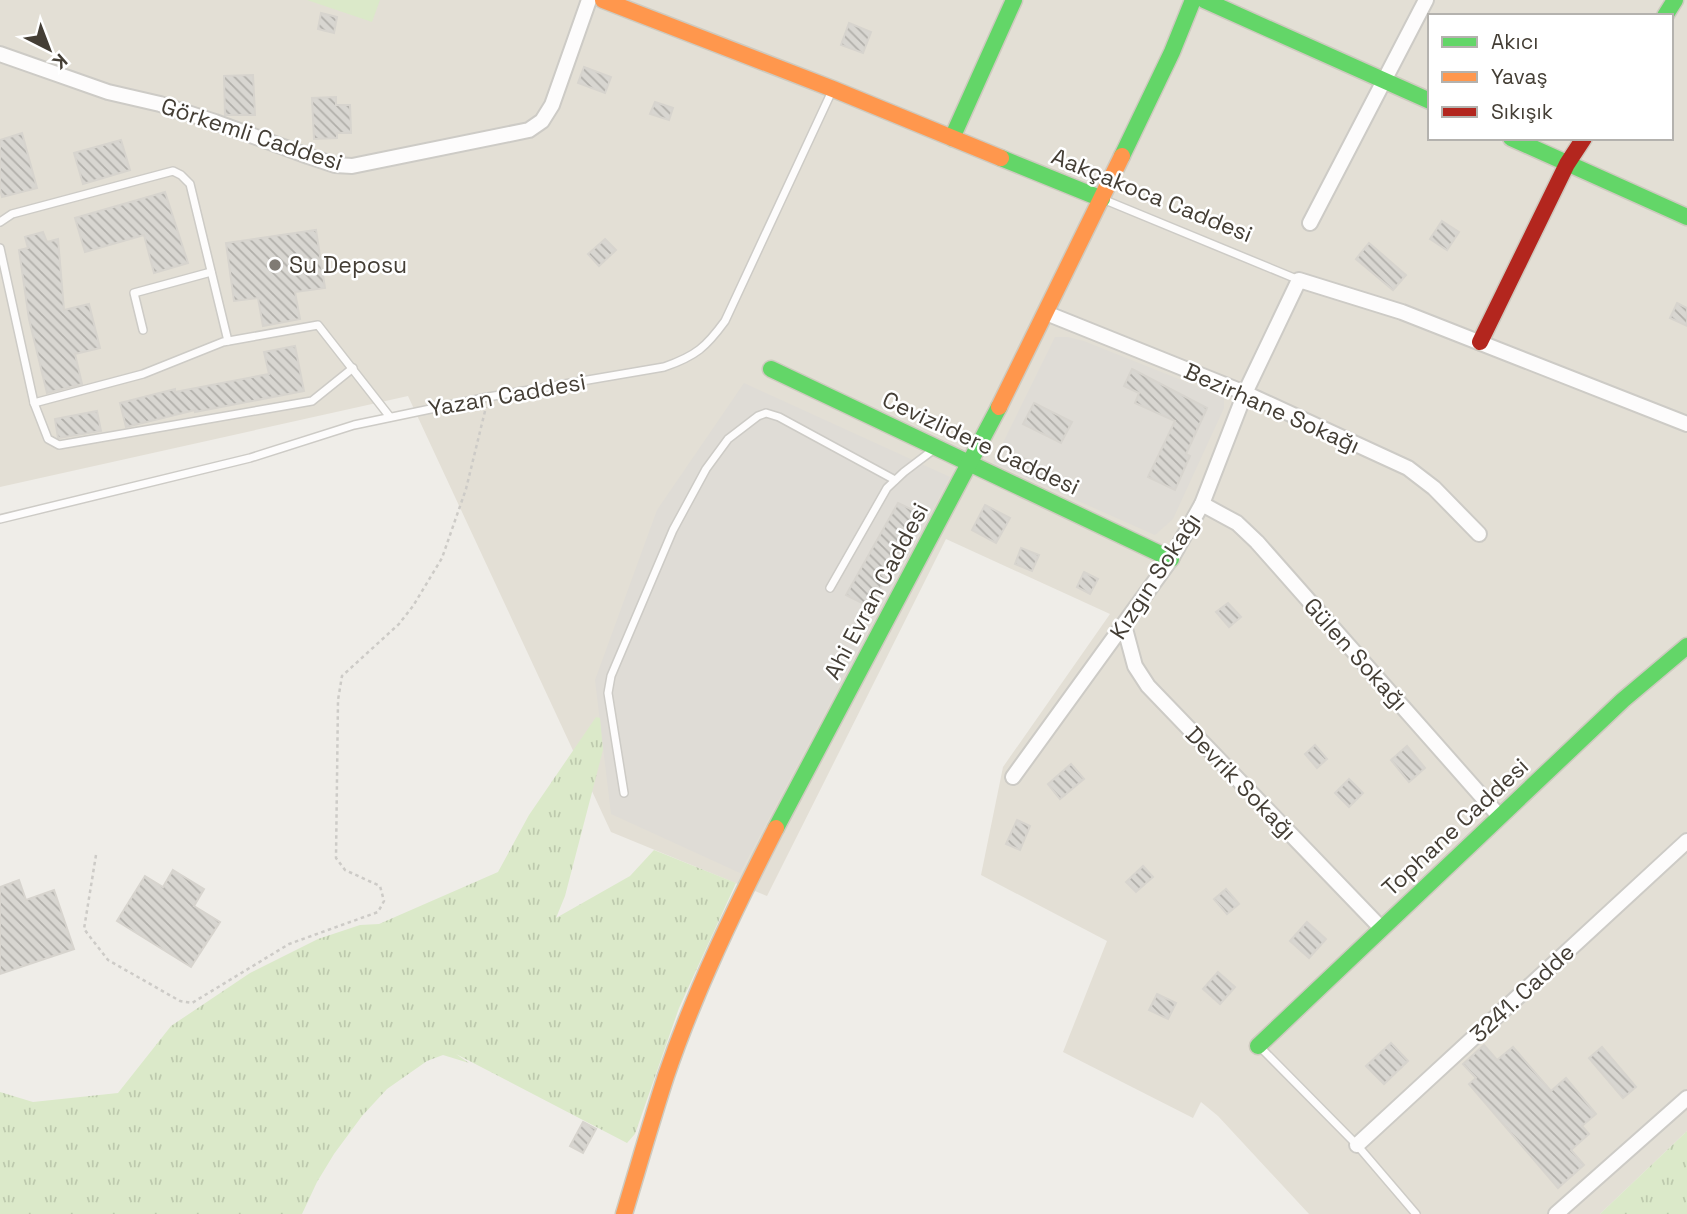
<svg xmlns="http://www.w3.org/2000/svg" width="1687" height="1214" viewBox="0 0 1687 1214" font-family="'Space Grotesk',sans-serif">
<defs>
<pattern id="grass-tufts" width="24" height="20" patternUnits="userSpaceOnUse" patternTransform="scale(1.75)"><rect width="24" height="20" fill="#dbe9c9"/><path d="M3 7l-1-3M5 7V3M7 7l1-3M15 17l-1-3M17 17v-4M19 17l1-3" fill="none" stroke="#bdc9ad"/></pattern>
<pattern id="building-back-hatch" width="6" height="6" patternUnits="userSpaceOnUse" patternTransform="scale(1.75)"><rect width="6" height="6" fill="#d8d6d1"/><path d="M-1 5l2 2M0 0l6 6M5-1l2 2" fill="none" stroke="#b1afaa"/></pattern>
</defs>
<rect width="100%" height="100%" fill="#efede8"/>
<path fill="#e3dfd5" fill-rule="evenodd" d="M0,0H1687V1131L1600,1214H1309L1218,1116L1201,1102L1193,1118L1063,1052L1107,941L981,875L1003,767L1110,614L946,539L767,896L611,832L408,396L0,487ZM1430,16H1671V138H1430Z"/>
<g fill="#dfdcd6">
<polygon points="1055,337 1068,337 1084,341 1224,397 1224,408 1173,519 1155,535 993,463"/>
<polygon points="744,383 950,477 740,873 611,814 595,680 657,510"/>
</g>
<g fill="url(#grass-tufts)">
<polygon points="596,717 600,718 603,750 565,896 556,918 630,876 654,850 736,883 679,1008 635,1134 627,1143 456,1054 469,1063 443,1055 427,1061 387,1089 362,1116 334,1154 317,1182 302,1214 0,1214 0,1092 33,1102 118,1093 171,1026 250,973 318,939 360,925 379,924 498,872 529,815"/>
<polygon points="1687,1131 1687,1214 1600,1214"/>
</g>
<polygon fill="#dbe9c9" points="307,0 380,0 372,22"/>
<g fill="url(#building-back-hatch)" stroke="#d7d4ce" stroke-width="2">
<polygon points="321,13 337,17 334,33 318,29"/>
<polygon points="849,23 871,32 863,53 841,45"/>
<polygon points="584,67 611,77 605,93 578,83"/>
<polygon points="253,75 255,115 225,115 224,76"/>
<polygon points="336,97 336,105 350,105 351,133 337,133 337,138 314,139 312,98"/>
<polygon points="655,102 673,108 669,120 650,114"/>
<polygon points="22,133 37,188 2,197 0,189 0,140"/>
<polygon points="121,140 130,170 83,184 74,153"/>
<polygon points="165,192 188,263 154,273 144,235 85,252 75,218"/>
<polygon points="1442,221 1459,232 1447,250 1430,239"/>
<polygon points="316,230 325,288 295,292 300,319 263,326 258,298 234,301 226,243"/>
<polygon points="43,232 47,242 58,239 64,310 89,304 100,348 75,354 82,384 47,393 29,319 19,250 28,248 25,237"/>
<polygon points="605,239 616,250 599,266 588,254"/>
<polygon points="1369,243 1406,275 1393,290 1356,259"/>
<polygon points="1677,303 1687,308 1687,326 1670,318"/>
<polygon points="295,346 304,391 195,412 195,410 126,427 120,403 175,389 175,392 269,374 264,352"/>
<polygon points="1132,369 1207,408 1186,454 1190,456 1175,490 1148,477 1175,421 1135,403 1139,393 1124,386"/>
<polygon points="1034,403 1072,422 1061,443 1023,424"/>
<polygon points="97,411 101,431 58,438 55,419"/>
<polygon points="1015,454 1046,469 1040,482 1009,467"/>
<polygon points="898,503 921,514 870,607 846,595"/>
<polygon points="985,505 1010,518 996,543 972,530"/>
<polygon points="1021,548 1039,555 1032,571 1015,564"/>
<polygon points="1084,572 1098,579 1090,594 1077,587"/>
<polygon points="1228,603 1241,617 1229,627 1216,612"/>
<polygon points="1315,745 1327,759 1317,768 1305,754"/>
<polygon points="1407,746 1425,768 1409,782 1391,760"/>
<polygon points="1071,764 1084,779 1060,799 1048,784"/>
<polygon points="1349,779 1363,793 1349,807 1335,793"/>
<polygon points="1017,820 1030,826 1020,850 1006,844"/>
<polygon points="1143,866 1153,877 1136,892 1126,882"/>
<polygon points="173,870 204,889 194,906 220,922 191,967 117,921 145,876 163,887"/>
<polygon points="19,880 26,900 54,890 74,949 0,974 0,887"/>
<polygon points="1226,889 1239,904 1227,914 1214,899"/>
<polygon points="1307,922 1326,939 1309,958 1290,941"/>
<polygon points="1218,972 1235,987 1220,1004 1203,989"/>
<polygon points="1157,994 1176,1003 1168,1019 1149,1010"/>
<polygon points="1391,1043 1408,1061 1384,1084 1366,1066"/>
<polygon points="1484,1045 1497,1060 1513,1047 1551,1091 1566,1078 1596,1114 1582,1126 1589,1134 1571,1150 1584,1165 1558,1188 1469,1084 1476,1078 1463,1064"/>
<polygon points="1602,1047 1636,1087 1623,1098 1589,1058"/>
<polygon points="583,1122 596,1129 583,1153 570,1146"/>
</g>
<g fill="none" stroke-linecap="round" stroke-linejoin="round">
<g stroke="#cdcbc6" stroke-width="10">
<g id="lane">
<polyline points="1105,200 1299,280"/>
<polyline points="0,222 12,214 173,171 181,175 190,184 228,341"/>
<polyline points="0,248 34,403 48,439 59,445 312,401 353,368"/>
<polyline points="143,330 134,293 211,272"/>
<polyline points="34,403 143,374 223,342 318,325 390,417"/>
<path d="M0,519L250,458L354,425L488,397L664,367C696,356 706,347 725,321L832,91"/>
<polyline points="830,588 887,488 904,472 933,450"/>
<polyline points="624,793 608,693 611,676 673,530 706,469 728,439 758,416 766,413 779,417 895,480"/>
<polyline points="1261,1048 1357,1145 1416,1214"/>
</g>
</g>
<g stroke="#cdcbc6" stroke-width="18">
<g id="street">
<polyline points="0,54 108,92 160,104 215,122 308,156 335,165 352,166 529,130 542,121 552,105 589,0"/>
<polyline points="1310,223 1426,0"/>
<polyline points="1046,313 1245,393 1408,468 1434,488 1479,534"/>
<polyline points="1202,504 1237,523 1257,542 1500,817"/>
<polyline points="1124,625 1135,666 1148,686 1381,928"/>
<polyline points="1013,777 1171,559 1202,504 1245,393 1299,280 1402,312 1687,424"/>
<polyline points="1357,1145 1687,841"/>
<polyline points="1556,1214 1687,1098"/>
</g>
</g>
<g stroke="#cecabf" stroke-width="19">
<g id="fast">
<polyline points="1204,0 1430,101"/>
<polyline points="1665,16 1675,0"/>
<polyline points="952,138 1014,0"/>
<polyline points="1511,138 1687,217"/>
<polyline points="1122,156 1172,52 1193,0"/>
<polyline points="1001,158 1102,199"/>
<polyline points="771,369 1171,559"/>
<polyline points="776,828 999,407"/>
<polyline points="1258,1046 1623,700 1687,646"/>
</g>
</g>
<g stroke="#cecabf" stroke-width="19">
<g id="slow">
<polyline points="603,0 833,89 1001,158"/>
<polyline points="999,407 1122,156"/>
<path d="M624,1214C638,1168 651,1122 666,1076C695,991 735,908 776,828"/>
</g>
</g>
<g stroke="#cecabf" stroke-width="19">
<polyline id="jam" points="1480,342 1567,164 1584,138"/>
</g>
<polyline stroke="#cdcbc7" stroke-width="2.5" stroke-dasharray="3.5 3.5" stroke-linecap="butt" points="96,855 84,929 108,960 180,1001 192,1003 289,944 378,912 384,901 380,886 345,870 336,858 338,700 342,676 399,624 413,606 442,558 466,489 486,407"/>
<use href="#lane" stroke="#fdfcfc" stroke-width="7"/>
<use href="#street" stroke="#fdfcfc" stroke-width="14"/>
<use href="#fast" stroke="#63d668" stroke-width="16"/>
<use href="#slow" stroke="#ff974d" stroke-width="16"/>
<use href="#jam" stroke="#b3261e" stroke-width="16"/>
</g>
<circle fill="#807b74" stroke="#fff" stroke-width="2.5" cx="275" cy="265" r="7"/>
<g text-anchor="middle" stroke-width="5" stroke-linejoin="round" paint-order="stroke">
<g font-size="23" fill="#443e35" stroke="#fff">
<text transform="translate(252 134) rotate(18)" y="8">Görkemli Caddesi</text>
<text transform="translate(1152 195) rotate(22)" y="8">Aakçakoca Caddesi</text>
<text transform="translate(507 395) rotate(-10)" y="8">Yazan Caddesi</text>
<text transform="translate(1272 408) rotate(24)" y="8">Bezirhane Sokağı</text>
<text transform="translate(981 443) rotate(25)" y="8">Cevizlidere Caddesi</text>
<text transform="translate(1155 576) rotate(-57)" y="8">Kızgın Sokağı</text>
<text transform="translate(876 591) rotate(-62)" y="8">Ahi Evran Caddesi</text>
<text transform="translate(1356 654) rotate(48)" y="8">Gülen Sokağı</text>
<text transform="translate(1241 783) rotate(46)" y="8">Devrik Sokağı</text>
<text transform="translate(1455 827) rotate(-43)" y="8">Tophane Caddesi</text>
<text transform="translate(1522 993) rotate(-43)" y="8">3241. Cadde</text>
</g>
<g font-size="23" fill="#443e35" stroke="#fff" text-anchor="start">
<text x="289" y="273">Su Deposu</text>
</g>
</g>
<rect x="1428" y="14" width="245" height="126" fill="#ffffff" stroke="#b4b2ae" stroke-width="2"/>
<rect x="1442" y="37" width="35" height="10" fill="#63d668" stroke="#b4b2ae" stroke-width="2"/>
<text x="1491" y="49" font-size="21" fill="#443e35">Akıcı</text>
<rect x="1442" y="72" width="35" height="10" fill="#ff974d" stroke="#b4b2ae" stroke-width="2"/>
<text x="1491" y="84" font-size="21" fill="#443e35">Yavaş</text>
<rect x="1442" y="107" width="35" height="10" fill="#b3261e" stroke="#b4b2ae" stroke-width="2"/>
<text x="1491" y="119" font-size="21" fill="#443e35">Sıkışık</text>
<g transform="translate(49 49) rotate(138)" stroke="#ffffff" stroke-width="5" paint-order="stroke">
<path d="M0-5L12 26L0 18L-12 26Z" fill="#443e35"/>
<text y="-10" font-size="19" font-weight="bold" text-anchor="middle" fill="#443e35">K</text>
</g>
</svg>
